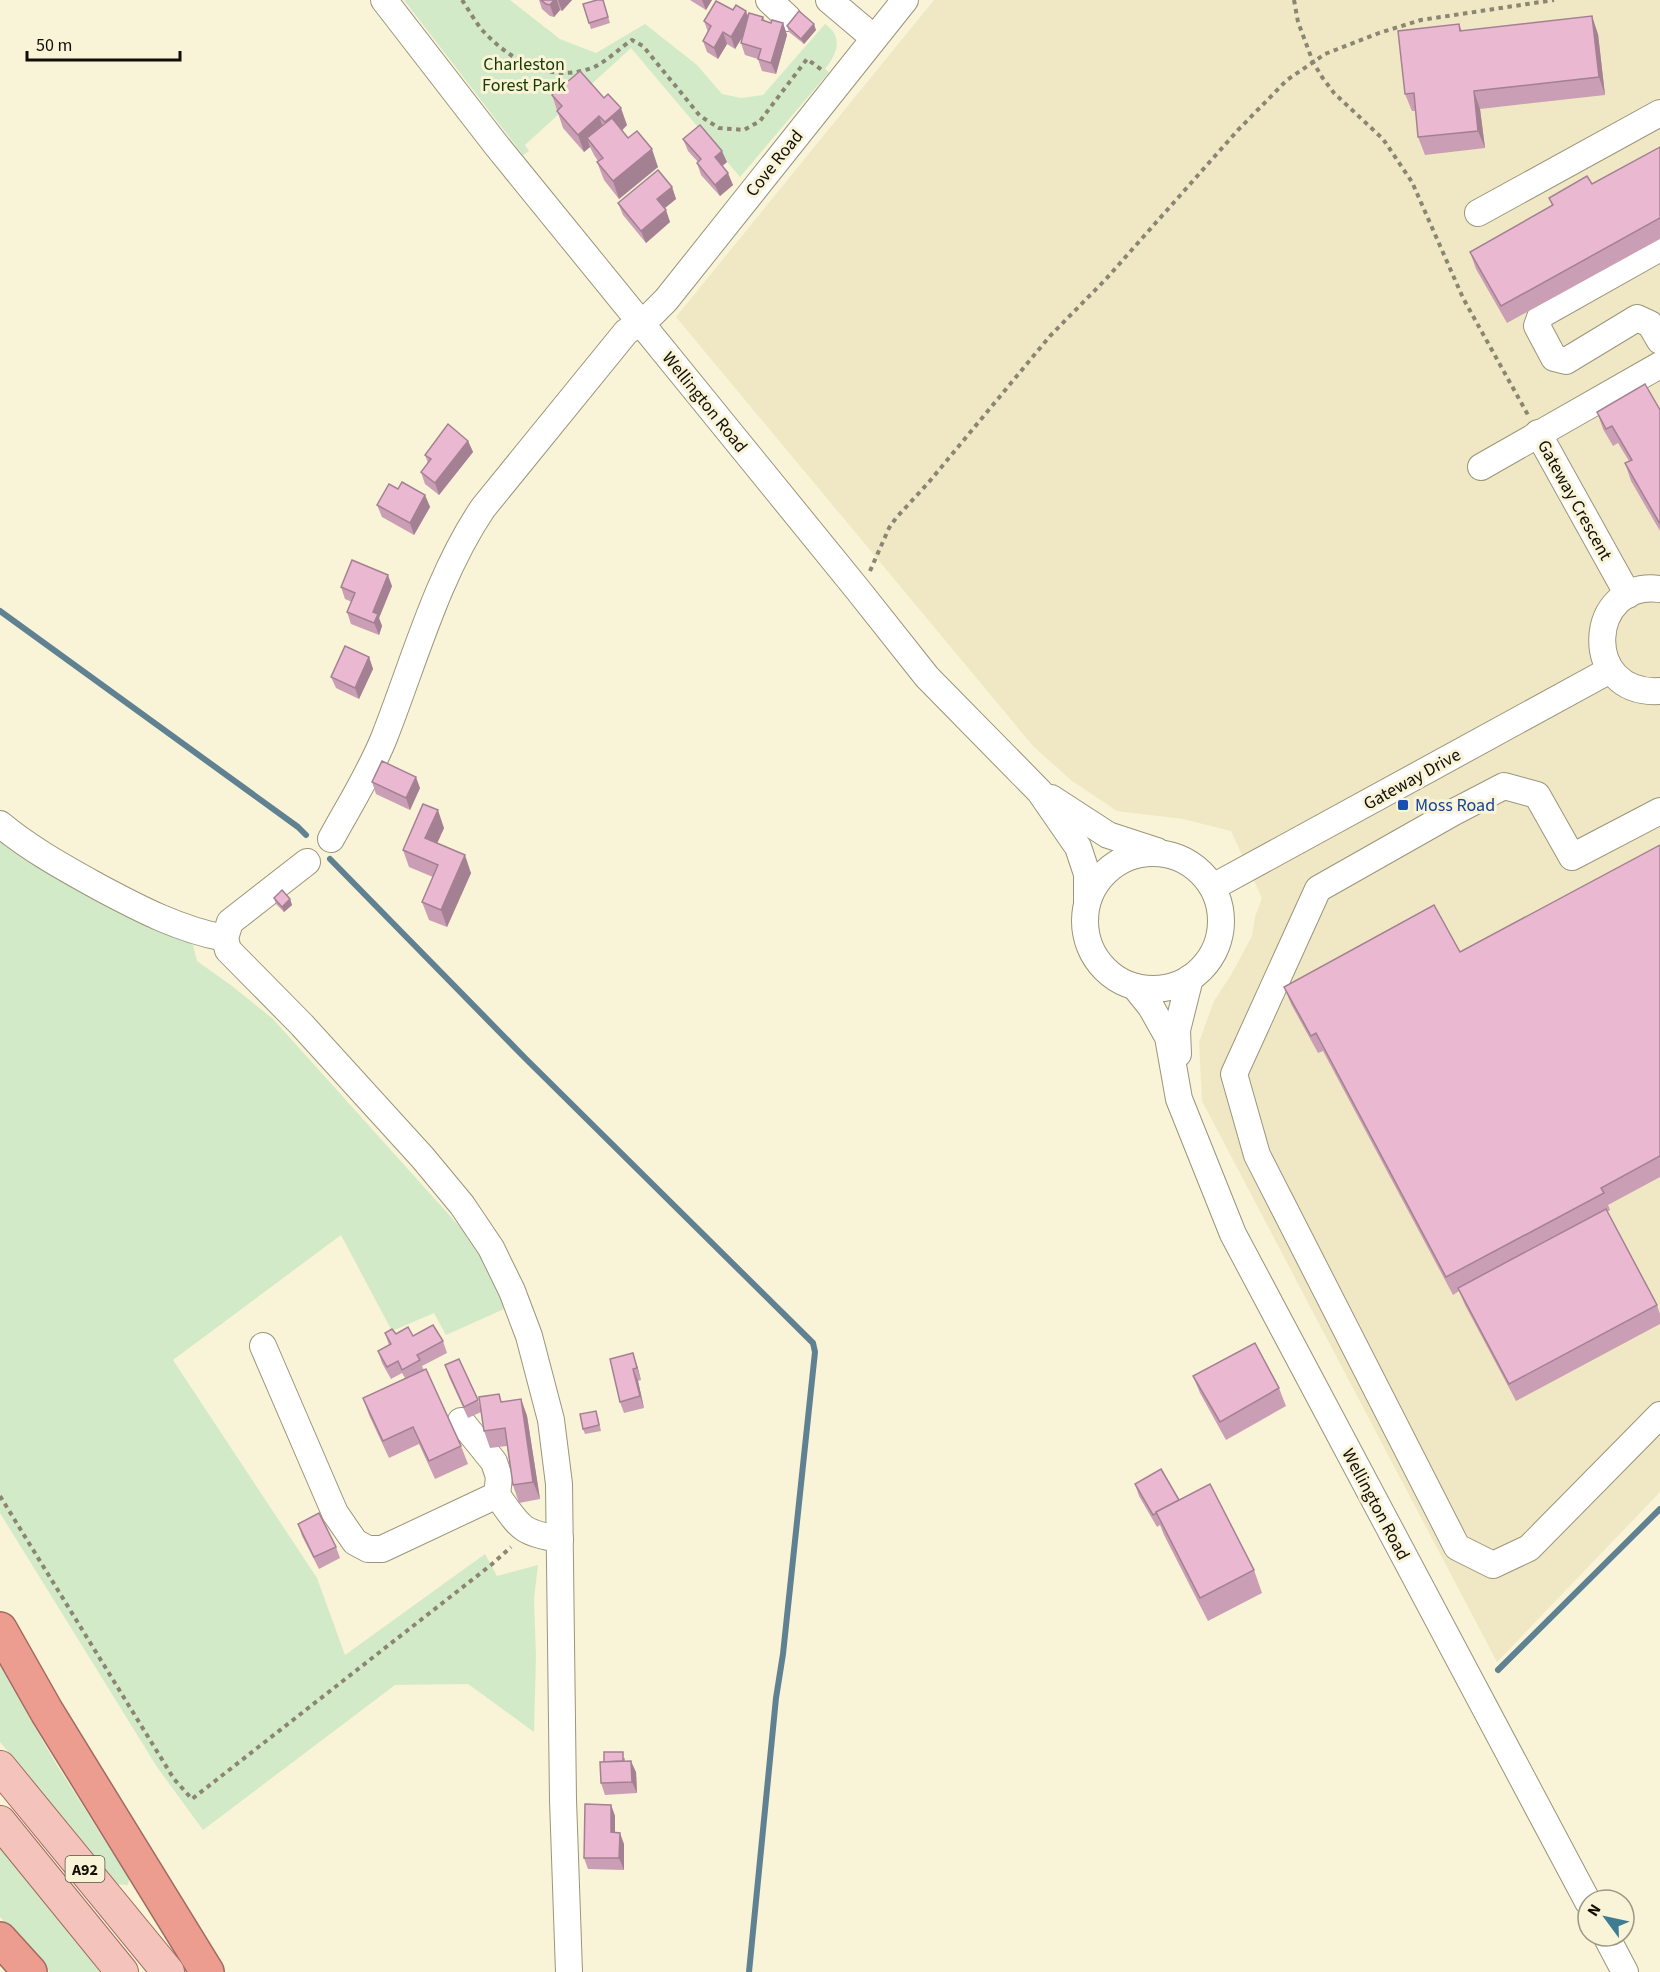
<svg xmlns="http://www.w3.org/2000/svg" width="1660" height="1972" viewBox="0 0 1660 1972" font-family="'Source Sans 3',sans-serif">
<rect width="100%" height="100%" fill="#f9f3d7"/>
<polygon fill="#f0e8c4" points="934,0 1660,0 1660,1492 1497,1662 1202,1101 1199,1042 1214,1001 1231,975 1252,936 1255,917 1262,898 1231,831 1183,819 1117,811 1072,781 1034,747 676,317"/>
<g fill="#d3eac9">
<path d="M404,0H510L560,39L596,53L645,24L697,65L722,94L741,98L763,95L825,24C844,37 837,54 825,69L829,72L740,177L631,48L525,145L529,151L523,155Z"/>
<polygon points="0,835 193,945 197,961 232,986 273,1019 469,1237 507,1304 504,1309 446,1335 434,1313 392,1331 341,1235 173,1360 317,1578 345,1655 485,1554 497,1576 538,1565 534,1599 536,1656 534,1732 468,1684 395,1685 203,1830 157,1767 0,1513"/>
<polygon points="0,1666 55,1762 129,1879 128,1885 114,1884 59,1819 60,1814 0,1742"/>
<polygon points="0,1847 102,1972 50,1972 0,1917"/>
</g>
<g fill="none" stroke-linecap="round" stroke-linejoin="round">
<g stroke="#608192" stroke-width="6">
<polyline points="0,611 298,827 306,835"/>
<polyline points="330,859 525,1058 813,1343 815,1352 783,1654 776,1698 749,1972"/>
<polyline points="1498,1670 1660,1509"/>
</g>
<g stroke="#9a957b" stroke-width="28">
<g id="minor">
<polyline points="384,0 497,146 858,590 927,677 1040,792 1078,847 1087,874 1087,900"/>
<polyline points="769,0 788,18"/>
<polyline points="829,0 874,38"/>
<polyline points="1478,213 1660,113"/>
<polyline points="1660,248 1541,315 1537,326 1554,358 1566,361 1637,318 1650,324 1660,341"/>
<polyline points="1538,433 1628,595"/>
<polyline points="1481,467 1660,365"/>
<path d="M1660,589C1587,579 1579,696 1660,691"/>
<polyline points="1051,798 1108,835 1157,851"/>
<polyline points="1660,811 1572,857 1537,795 1504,786 1454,812 1318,889 1234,1074 1257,1155 1457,1547 1493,1565 1529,1548 1660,1415"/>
<path d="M0,824C30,849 63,867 97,886C138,908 180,930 225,938"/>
<path d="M331,839C349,806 370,773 384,738C414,662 437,576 483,508L626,332L652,314L666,300L905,0"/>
<circle cx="1153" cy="921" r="68"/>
<polyline points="307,862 230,922 225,938 228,950 302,1025 423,1158 462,1205 491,1248 512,1291 529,1336 551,1420 559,1484 563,1800 569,1972"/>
<polyline points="1213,887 1610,670"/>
<polyline points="1135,987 1151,1007 1168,1037 1179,1099 1233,1234 1588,1902"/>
<polyline points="1178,1054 1177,1030 1190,978"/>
<path d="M263,1346L335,1513L355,1542L368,1549H382L497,1495C520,1527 520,1533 560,1539"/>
<polyline points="461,1421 494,1462 499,1477 497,1495"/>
<polyline points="1606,1936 1625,1972"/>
</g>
</g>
<g stroke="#a06a5f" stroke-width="34">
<g id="major">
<polyline points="0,1767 168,1972"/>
<polyline points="0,1822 122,1972"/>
</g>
</g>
<g stroke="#a06a5f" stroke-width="36">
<g id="highway">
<polyline points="0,1629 47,1712 207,1972"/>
<polyline points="0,1939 30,1972"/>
</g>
</g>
<g stroke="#8a8673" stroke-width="4" stroke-dasharray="4.5 4.5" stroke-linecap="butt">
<path d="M462,0C469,10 475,22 483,31C512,62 552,84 594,67C606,62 621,47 632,40L643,46L700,116L719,128L744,130L760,121L807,59L822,70"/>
<polyline points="1294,0 1298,22 1313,62 1322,77 1334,93 1383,139 1412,182 1463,298 1528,415"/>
<polyline points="870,571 889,528 896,518 929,482 1050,336 1106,279 1238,130 1287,80 1325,54 1379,33 1421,20 1554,0"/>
<polyline points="0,1496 174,1779 192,1799 491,1565 511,1547"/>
</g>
<use href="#minor" stroke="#fff" stroke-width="26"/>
<use href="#major" stroke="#f4c4bc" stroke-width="32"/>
<use href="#highway" stroke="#ed9c90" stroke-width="33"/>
</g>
<g fill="#ca9eb4">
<polygon points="539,0 572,0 562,11 560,10 554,17 550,16 542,9"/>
<polygon points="603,0 610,23 591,29 583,4"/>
<polygon points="690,0 712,0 706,10"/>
<polygon points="733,10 748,17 763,17 765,21 771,23 783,23 787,35 776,74 762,71 758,59 745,55 741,43 743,36 735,49 727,44 718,59 707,52 703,41 708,32 704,21"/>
<polygon points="1459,24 1462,31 1598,34 1605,95 1480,109 1485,148 1425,155 1418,137 1416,111 1412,111 1405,94"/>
<polygon points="787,26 816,30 804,44 789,32"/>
<polygon points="552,95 627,125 622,131 628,138 658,167 619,199 604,180 597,162 598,161 594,155 590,147 584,152 563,128"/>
<polygon points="683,139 727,162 722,166 733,185 720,196 701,175 697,163 698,162 688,151"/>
<polygon points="1660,147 1660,239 1507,323 1476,269 1470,252 1552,206 1549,198 1592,184"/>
<polygon points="672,187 676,199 665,208 670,222 646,243 623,215 618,203"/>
<polygon points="1660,410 1660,531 1631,481 1625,463 1629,461 1618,443 1613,446 1603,429 1597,412"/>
<polygon points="468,441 473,452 439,495 425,484 421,472 428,463 425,455"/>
<polygon points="425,495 430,507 414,535 382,517 377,505"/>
<polygon points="392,586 379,618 382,626 379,635 351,624 347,612 352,602 345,599 341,587"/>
<polygon points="369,657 373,669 359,699 336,688 331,677"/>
<polygon points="372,782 420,788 410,810 376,794"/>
<polygon points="444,828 437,843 471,873 447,927 429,920 422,902 433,877 409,867 403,850"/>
<polygon points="1660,845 1660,1177 1608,1205 1610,1210 1607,1212 1657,1305 1660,1314 1660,1324 1516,1401 1465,1305 1459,1291 1453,1295 1323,1051 1318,1053 1291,1004 1284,987 1460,952"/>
<polygon points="274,898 290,899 292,905 284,912 276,904"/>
<polygon points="385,1333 413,1336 443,1341 447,1353 422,1366 461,1446 468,1464 435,1479 419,1444 389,1458 369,1415 363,1398 405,1378 402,1373 391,1379 382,1363 378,1351 389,1345"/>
<polygon points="610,1359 637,1365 641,1380 638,1381 644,1408 624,1413 620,1402"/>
<polygon points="445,1365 478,1400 480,1407 502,1402 521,1399 527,1416 540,1499 519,1503 513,1485 507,1446 490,1448 484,1431 481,1412 468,1418 449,1377"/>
<polygon points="1193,1376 1279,1388 1286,1406 1226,1440 1200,1393"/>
<polygon points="598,1417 601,1431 585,1434 583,1429"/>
<polygon points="1135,1484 1179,1500 1254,1570 1262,1593 1208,1621 1164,1535 1160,1525 1157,1527 1139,1496"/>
<polygon points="298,1524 336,1547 340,1558 319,1569 302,1536"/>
<polygon points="625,1758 625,1761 636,1772 637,1793 605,1795 601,1783 604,1762"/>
<polygon points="611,1805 615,1816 615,1833 624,1844 624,1870 588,1869 584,1858"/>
</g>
<g fill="#a48192">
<polygon points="554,0 557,0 560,10 554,17 550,5"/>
<polygon points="558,0 572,0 562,11"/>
<polygon points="702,0 712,0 706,10"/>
<polygon points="746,11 751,23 735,49 731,37"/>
<polygon points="1592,16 1598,34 1605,95 1599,77"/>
<polygon points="783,23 787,35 776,74 771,63"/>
<polygon points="814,24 816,30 804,44 801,39"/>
<polygon points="723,32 727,44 718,59 714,48"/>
<polygon points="1474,91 1480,109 1485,148 1478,131"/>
<polygon points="621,108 627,125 611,140 605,122"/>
<polygon points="599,116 605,133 587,138 590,147 584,152 578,135"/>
<polygon points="652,149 658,167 619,199 613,181"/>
<polygon points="722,151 727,162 719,169 715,157"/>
<polygon points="728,173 733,185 720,196 715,185"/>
<polygon points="672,187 676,199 661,211 657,199"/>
<polygon points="666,210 670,222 646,243 641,231"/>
<polygon points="468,441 473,452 439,495 435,483"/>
<polygon points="425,495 430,507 414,535 410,523"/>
<polygon points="388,575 392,586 379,618 382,626 379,635 374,623 373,612"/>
<polygon points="369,657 373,669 359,699 355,688"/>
<polygon points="416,777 420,788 410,810 406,798"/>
<polygon points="438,810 444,828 432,855 425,838"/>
<polygon points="465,855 471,873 447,927 441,910"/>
<polygon points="290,899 292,905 284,912 282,907"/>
<polygon points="633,1353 637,1365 641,1380 637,1368"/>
<polygon points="633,1369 638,1381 644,1408 640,1396"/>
<polygon points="521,1399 527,1416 540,1499 533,1482"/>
<polygon points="631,1761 636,1772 637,1793 632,1782"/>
<polygon points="611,1805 615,1816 615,1844 611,1832"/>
<polygon points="620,1833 624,1844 624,1870 619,1858"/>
</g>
<g fill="#ebb8d1" stroke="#a48192" stroke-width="1.5">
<polygon points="541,0 554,0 550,5 546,4"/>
<polygon points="597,0 603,0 608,17 589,23 583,4"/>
<polygon points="716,1 733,10 736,5 746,11 731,37 723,32 714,48 703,41 711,26 704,21"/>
<polygon points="799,11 814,24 801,39 787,26"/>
<polygon points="749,13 763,17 762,20 771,23 772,20 783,23 771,63 758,59 761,49 741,43"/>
<polygon points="1592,16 1599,77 1474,91 1478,131 1418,137 1414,93 1405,94 1398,31 1459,24 1460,31"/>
<polygon points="580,71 604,98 608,94 621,108 605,122 599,116 578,135 557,111 562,106 552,95"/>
<polygon points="612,118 628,138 637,131 652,149 613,181 597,162 603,158 587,138"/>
<polygon points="700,125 722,151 715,157 728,173 715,185 697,163 701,159 683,139"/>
<polygon points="1660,147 1660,218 1501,306 1470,252 1553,205 1549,198 1587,176 1592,184"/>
<polygon points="658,170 672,187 657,199 666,210 641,231 618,203"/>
<polygon points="1645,384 1660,410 1660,524 1625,463 1632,460 1612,426 1606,429 1597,412"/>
<polygon points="448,424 468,441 435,483 421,472 431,459 425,455"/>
<polygon points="402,482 425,495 410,523 377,505 389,484 398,489"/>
<polygon points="352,560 388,575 373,612 378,614 374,623 347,612 355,593 341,587"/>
<polygon points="345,646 369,657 355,688 331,677"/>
<polygon points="382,761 416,777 406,798 372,782"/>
<polygon points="423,804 438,810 425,838 465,855 441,910 422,902 438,865 403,850"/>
<polygon points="1660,845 1660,1156 1601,1188 1604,1193 1446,1277 1316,1033 1311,1036 1284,987 1434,905 1460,952"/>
<polygon points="282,890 290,899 282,907 274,898"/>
<polygon points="1606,1209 1657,1305 1509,1384 1458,1288"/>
<polygon points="433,1325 443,1341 417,1355 420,1360 402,1370 398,1361 387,1367 378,1351 391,1344 385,1333 392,1329 396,1334 408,1327 413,1336"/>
<polygon points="1255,1343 1279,1388 1220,1422 1193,1376"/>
<polygon points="633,1353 637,1368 633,1369 640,1396 620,1402 610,1359"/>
<polygon points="459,1359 478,1400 464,1407 445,1365"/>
<polygon points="426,1369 461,1446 429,1461 413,1427 383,1441 363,1398"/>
<polygon points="499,1394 501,1402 521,1399 533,1482 513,1485 505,1428 484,1431 479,1397"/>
<polygon points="596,1411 599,1425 583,1429 580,1414"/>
<polygon points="1161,1469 1179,1500 1156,1512 1156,1513 1153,1515 1135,1484"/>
<polygon points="1210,1484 1254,1570 1200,1598 1156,1512"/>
<polygon points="319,1513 336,1547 314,1557 298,1524"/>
<polygon points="604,1752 623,1752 623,1761 604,1762"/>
<polygon points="631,1761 632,1782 601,1783 600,1762"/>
<polygon points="585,1804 611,1805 611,1832 620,1833 619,1858 584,1858"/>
</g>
<rect fill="#1a4fb4" stroke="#f9f3d7" stroke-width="2" x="1397" y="799" width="12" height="12" rx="3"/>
<g text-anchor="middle" stroke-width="6" stroke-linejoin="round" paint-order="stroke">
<rect fill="#f9f3d7" stroke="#565344" stroke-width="1.5" x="65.5" y="1856" width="39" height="26" rx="4.5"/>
<g font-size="16" font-weight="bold" fill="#100e05">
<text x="85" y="1875">A92</text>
</g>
<g font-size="18" fill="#183c00" stroke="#f9f3d7">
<text x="524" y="70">Charleston<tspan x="524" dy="21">Forest Park</tspan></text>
</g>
<g font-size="18" fill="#100e05" stroke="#f9f3d7">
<text transform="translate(774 163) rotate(-51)" y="6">Cove Road</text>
<text transform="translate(705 402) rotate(51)" y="6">Wellington Road</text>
<text transform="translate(1575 500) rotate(61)" y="6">Gateway Crescent</text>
<text transform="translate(1412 779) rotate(-29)" y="6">Gateway Drive</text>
<text transform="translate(1376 1504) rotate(62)" y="6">Wellington Road</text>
</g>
<g font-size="18" fill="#164399" stroke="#f9f3d7" text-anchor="start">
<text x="1415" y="811">Moss Road</text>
</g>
</g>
<g transform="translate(1606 1918) rotate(303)"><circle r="28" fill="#f9f3d7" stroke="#9c9783" stroke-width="1.5"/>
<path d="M0-4.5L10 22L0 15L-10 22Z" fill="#3e7c91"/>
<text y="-9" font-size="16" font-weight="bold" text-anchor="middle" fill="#100e05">N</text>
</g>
<path d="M27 51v9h153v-9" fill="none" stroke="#100e05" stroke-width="3"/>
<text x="36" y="51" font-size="18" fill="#100e05" stroke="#f9f3d7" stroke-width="4.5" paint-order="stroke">50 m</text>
</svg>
